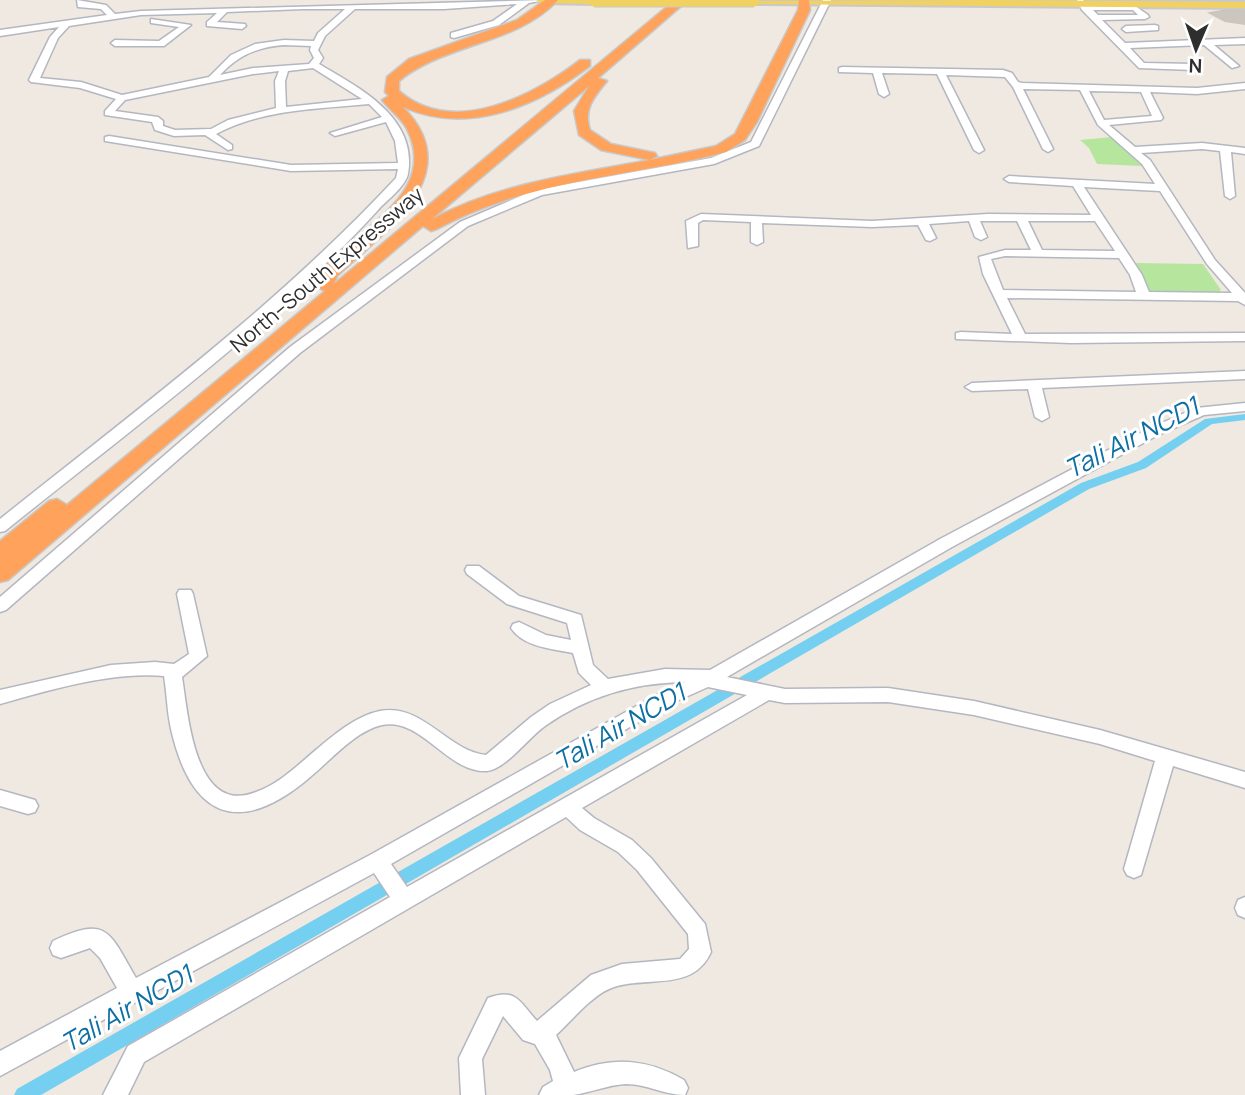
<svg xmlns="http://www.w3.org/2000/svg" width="1245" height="1095" viewBox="0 0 1245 1095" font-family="Manrope,sans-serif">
<rect width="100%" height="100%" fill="#efe9e1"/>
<g fill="#b6e59e">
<polygon points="1112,137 1140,162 1142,166 1097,164 1089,148 1080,140"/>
<polygon points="1133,263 1203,264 1221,290 1217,293 1150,293"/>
</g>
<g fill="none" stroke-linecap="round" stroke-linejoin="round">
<polygon fill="#75cff0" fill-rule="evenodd" points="1245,414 1245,420 1212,424 1146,468 1089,489 41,1095 14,1095 17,1089 1081,483 1138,462 1205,419"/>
</g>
<polygon fill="#cbc7bf" stroke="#cbc5ba" stroke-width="2" points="1227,10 1245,11 1245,24 1225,21 1210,13"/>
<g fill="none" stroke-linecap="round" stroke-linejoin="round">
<g stroke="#b4b7c1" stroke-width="3">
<g id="minor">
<path d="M77,0L106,5L115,14L141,11L545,0L529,3L499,25L454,38L451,37V33L493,21L517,4L444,9H355L325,36L318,50L323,58L319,64C359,88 418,117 408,174C405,187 387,200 378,210C270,328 130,430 5,531L0,532V519C136,410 277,306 396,178L398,169L291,171L105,141V137L109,136L291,165L398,163L395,141L386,122L335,136L330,133L382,117L369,104C318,109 262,109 216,134L232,145V149L228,150L205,135L174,136L155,130L152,122L105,115V111L116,99L80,88L31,82L29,80L50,37L59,27L0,36V30L107,15L101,9L78,7ZM303,9H345L318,33L314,41L284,40L255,44L231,55L209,77L122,95L81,82L40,78L58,38L69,26L141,15L217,13L207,22V26L242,29L246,26L245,24L217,22L227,12ZM284,45L311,46L310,50L314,58L309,64L253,68L220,75C238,55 258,47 284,45ZM313,68L362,99L286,107L285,81L288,71ZM279,71L275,81L276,108L228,120L211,129L175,130L163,126V121L158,117L115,111L125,100L253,74Z"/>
<polygon points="823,0 831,0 759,146 714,164 542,195 468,226 300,353 6,610 0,612 0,597 290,347 460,222 535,190 711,158 751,142"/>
<path d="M1077,0H1083L1088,6H1135L1148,15L1149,17L1145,19L1102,20L1125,43L1245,38V44L1214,45L1239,66L1232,68L1204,45L1130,48L1144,63L1193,64L1197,67L1193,70L1139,68L1082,10ZM1093,10H1133L1138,15H1098Z"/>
<polygon points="151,19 191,25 164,46 115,46 111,43 115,40 159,41 179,27 151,23"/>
<polygon points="1155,25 1158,26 1158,30 1126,32 1122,29 1126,26"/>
<path d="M842,67L1003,70L1012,73L1018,82L1022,83L1197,88L1245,83V89L1197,94L1150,92L1163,118L1161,120L1109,125L1135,147L1202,143L1245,148V154L1231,152L1235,196L1230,199L1225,196L1220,151L1202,149L1141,153L1150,160L1215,260L1245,293V305L1238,301L1007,298L1025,334L1245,333V341L1071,343L956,339V333L961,332L1012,334L983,274L979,257L1005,250H1031L1017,221H980L987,237L981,240L975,237L969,221L929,224L936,238L930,241L926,240L918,225L872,227L762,223L763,242L757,245L751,242V222L703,220L698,223V246L688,248L686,221L701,214L872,221L988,214L1091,215L1073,186L1009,182L1004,179L1009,176L1155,184L1142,164L1098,125L1080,90L1023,89L1053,149L1048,152L1043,149L1013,87L1005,77L946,75L984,150L979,153L974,150L937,74L882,73L889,94L884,97L879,94L873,73L839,72V68ZM1089,91L1141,92L1152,116L1104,120ZM1084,187L1160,191L1207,264L1232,293L1149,292L1142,275ZM1028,221H1095L1115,251L1042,250ZM1005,256L1119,258L1130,275L1136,292L1003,290L991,259Z"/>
<polygon points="1245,371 1245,379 1042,388 1049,417 1042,421 1035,417 1028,389 972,391 965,387 972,383"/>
<path d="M1245,403V411L1204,415L1158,435L952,547L727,677L785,689L888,688L974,701L1100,730L1245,772V788L1173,766L1141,875L1134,878L1127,875L1124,869L1155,761L1100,744L974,715L888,702L785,703L769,700L582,808L594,818L632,840L651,858L705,924L711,952C692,994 644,974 609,989C592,996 570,1022 556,1035L574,1072C613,1056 648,1059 684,1080L688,1088L685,1095C663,1095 648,1084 626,1084C607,1085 589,1093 573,1095C562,1095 550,1095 539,1095L543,1087L553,1081L550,1070L535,1044L523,1040L503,1016L482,1059L485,1095H461L459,1058L488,998C517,987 520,1003 537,1021L591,975L622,964L680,959L689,949L688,934L637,870L618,852L580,830L566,817L144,1062L128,1095H103L128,1046L390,897L374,873L0,1076V1051L117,988L100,958L90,948L61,958L53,955L50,948L53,941C108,915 109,932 136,978L370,855L658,694L685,682C633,683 588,696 545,726C529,737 506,769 487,771C447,773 422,717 382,725C355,731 330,761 309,778C238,838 191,817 171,729C167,711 167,694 164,676C113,671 49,690 0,704V690L111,665L155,662L174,664L189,654L177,594L179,590H191L193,594L207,656L182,677C188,713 194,817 256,792C279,784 298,765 317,749C335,734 356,716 380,711C423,703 447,751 486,755L531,717L550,704L591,685L579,673L573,653C553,649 523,647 511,628L513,624L519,622L546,635L571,640L567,623L507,604L467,574L465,570L467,566H479L519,596L581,615L593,665L608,679L665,669L710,670L940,539L1148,429L1196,408ZM708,687L747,695L407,887L391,864L670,704Z"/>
<polygon points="0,790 35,800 38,806 35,812 28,814 0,806"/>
<polygon points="1245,897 1245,918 1238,915 1235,908 1238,900"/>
</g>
</g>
<g stroke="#c9c9c9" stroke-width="4">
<g id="major">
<polygon points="536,0 598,0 599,1 594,4 541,3"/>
<polygon points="992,0 1245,2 1245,8 754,4 749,1"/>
</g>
</g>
<g stroke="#c9c9c9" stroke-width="3">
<path id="highway" d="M545,0H558C516,45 445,43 399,81V91C453,138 533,96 580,60H590V66C537,106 469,136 403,107C470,175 384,232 337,276L334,284L675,0H688L598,78L607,81C594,97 583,109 590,130L611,144L655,153L657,156L650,160L716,146L735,134L798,10L799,0H809L810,10L757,122L745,140L726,152C626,178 530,179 437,229L431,231L423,226L8,580L0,582V541L49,501L57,499L67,505L325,291L315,286C338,233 443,202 407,129C401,118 390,110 382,100L389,96L385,92L387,77L409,59L517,20ZM589,86L574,111L579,135L601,150L650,160C574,174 501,183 432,219Z"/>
</g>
<use href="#minor" fill="#fff" fill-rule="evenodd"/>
<use href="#major" fill="#f2d163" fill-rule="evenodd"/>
<use href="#highway" fill="#ffa35c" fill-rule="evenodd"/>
<g stroke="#c9c9c9" stroke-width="13" stroke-linecap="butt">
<polyline id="major-bridge" points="594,1 754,1"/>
</g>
<use href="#major-bridge" stroke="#f2d163" stroke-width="11"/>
</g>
<g text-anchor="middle" stroke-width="6" stroke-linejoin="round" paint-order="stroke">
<g font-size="21" fill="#2e2e2e" stroke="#fff">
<text transform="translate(327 270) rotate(-40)" y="7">North–South Expressway</text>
</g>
<g font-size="26" font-style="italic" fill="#0d6fa3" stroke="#fff">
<text transform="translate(1132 438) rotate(-27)" y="9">Tali Air NCD1</text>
<text transform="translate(620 727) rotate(-30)" y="9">Tali Air NCD1</text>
<text transform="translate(127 1009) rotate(-30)" y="9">Tali Air NCD1</text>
</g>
</g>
<g transform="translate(1196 49) rotate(182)" stroke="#ffffff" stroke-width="5" paint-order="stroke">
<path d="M0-5L12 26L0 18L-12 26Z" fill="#2e2e2e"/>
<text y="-10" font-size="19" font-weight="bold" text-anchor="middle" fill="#2e2e2e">N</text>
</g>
</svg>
